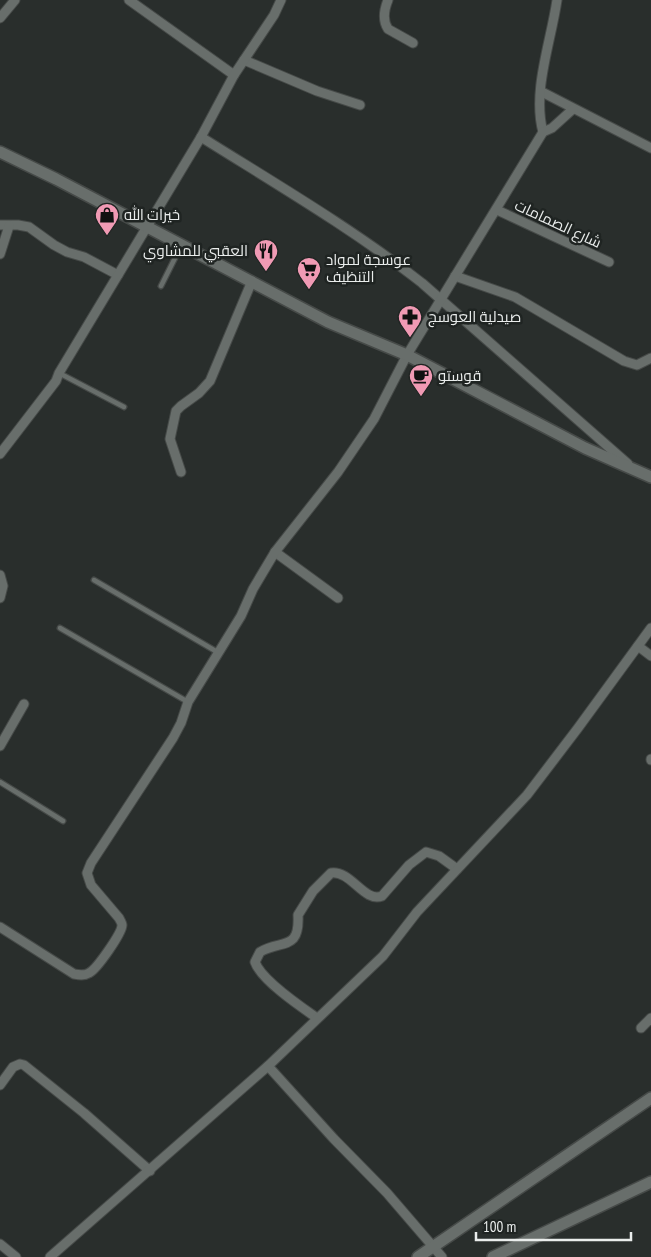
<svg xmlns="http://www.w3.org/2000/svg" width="651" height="1257" viewBox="0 0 651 1257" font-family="'PT Sans Narrow',Cairo,sans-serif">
<rect width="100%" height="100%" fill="#292e2c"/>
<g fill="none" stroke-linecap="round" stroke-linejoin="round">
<g stroke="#464a48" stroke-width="7">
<g id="service">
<polyline points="161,286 181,246"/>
<polyline points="59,373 124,407"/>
<polyline points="94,580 219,653"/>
<polyline points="60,628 188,702"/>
<polyline points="0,782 63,821"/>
</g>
</g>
<g stroke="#464a48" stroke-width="11">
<g id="minor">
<polyline points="129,0 234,75"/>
<path d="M388,0C384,10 382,20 388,29L413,43"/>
<polyline points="0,18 15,0"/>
<polyline points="244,60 317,91 360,105"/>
<polyline points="542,92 651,148"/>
<path d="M543,132C532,91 551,42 557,0"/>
<path d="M201,137C276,184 353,229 422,283L628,464"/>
<polyline points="497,210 609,262"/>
<polyline points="0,225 18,225 29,227 54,245 67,252 84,257 118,275"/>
<polyline points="0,254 9,226"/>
<polyline points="455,276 515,297 624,361 637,365 651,358"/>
<polyline points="0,454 56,381 59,373 201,137 234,75 274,15 281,0"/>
<polyline points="181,472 170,439 176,411 181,406 199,393 210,381 252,281"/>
<polyline points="275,552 338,598"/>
<polyline points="0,575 3,586 0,598"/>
<polyline points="638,646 651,656"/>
<polyline points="0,746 24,704"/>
<polyline points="651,760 651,759"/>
<path d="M0,927L74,974C79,975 84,976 89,973C97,969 122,933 122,925C122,923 120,920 119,918L91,885L87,873L91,863L173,738L181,723L188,702L241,616L253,589L275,552L338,472L374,419L407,355L543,132L552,128L573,109"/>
<path d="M317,1018C301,1007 261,980 255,962L260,952C281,939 300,952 298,915L313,891L331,873C351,870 364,903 382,896L409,865L426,852L439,856L457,869"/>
<polyline points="641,1028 651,1018"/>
<polyline points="268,1066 334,1139 387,1193 442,1257"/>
<polyline points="0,1085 13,1067 20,1064 24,1065 84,1113 150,1171"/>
<polyline points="0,1244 16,1257"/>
<polyline points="50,1257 268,1066 383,956 417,912 527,795 578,728 651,628"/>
</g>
</g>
<g stroke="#464a48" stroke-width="14">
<g id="tertiary">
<polyline points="0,152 56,179 328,322 407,355 585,448 651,477"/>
<polyline points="418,1257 651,1098"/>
<polyline points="493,1257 651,1182"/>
</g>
</g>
<use href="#service" stroke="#686e6b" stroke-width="4.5"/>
<use href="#minor" stroke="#686e6b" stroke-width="9"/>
<use href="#tertiary" stroke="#686e6b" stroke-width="11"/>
</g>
<defs>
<g id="shop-pin" transform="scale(1.25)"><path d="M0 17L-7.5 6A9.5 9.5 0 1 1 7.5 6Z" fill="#f09ab4" stroke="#1f2422"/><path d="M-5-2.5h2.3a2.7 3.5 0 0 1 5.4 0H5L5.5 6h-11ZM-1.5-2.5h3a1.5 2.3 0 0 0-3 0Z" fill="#111"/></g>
<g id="restaurant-pin" transform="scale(1.25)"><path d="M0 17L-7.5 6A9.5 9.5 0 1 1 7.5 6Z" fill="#f09ab4" stroke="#1f2422"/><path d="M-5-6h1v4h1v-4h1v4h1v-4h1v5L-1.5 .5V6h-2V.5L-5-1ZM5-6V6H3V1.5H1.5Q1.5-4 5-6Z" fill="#111"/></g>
<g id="supermarket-pin" transform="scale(1.25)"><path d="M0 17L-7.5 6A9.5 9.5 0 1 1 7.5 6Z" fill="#f09ab4" stroke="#1f2422"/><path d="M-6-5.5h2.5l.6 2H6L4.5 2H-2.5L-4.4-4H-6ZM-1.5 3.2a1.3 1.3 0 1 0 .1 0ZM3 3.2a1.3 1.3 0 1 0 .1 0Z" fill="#111"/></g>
<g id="pharmacy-pin" transform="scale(1.25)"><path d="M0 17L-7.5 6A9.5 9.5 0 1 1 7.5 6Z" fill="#f09ab4" stroke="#1f2422"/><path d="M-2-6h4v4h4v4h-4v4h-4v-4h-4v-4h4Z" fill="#111"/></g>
<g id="cafe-pin" transform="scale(1.25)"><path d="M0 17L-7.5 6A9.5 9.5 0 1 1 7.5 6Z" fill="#f09ab4" stroke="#1f2422"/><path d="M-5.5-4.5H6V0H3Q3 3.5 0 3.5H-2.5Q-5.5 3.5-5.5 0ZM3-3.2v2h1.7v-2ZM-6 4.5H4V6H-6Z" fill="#111"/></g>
</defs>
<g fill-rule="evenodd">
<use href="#shop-pin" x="107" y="215"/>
<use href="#restaurant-pin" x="266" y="251"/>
<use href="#supermarket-pin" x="309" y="269"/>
<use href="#pharmacy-pin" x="410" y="317"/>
<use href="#cafe-pin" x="421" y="376"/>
</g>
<g text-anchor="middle" stroke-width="5" stroke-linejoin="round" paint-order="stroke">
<g font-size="15" fill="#eaedec" stroke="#1f2422" text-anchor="start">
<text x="124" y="220">خيرات الله</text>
<text x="248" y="256" text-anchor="end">العقبي للمشاوي</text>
<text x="326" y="265">عوسجة لمواد<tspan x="326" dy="17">التنظيف</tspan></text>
<text x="428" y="322">صيدلية العوسج</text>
<text x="438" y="381">قوستو</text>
</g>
<g font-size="15" fill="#eaedec" stroke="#1f2422">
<text transform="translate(558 224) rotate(25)" y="5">شارع الصمامات</text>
</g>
</g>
<path d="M476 1232v8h155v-8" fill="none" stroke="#eaedec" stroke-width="2.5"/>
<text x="483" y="1232" font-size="15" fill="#eaedec" stroke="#1f2422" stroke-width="4" paint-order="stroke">100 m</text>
</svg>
